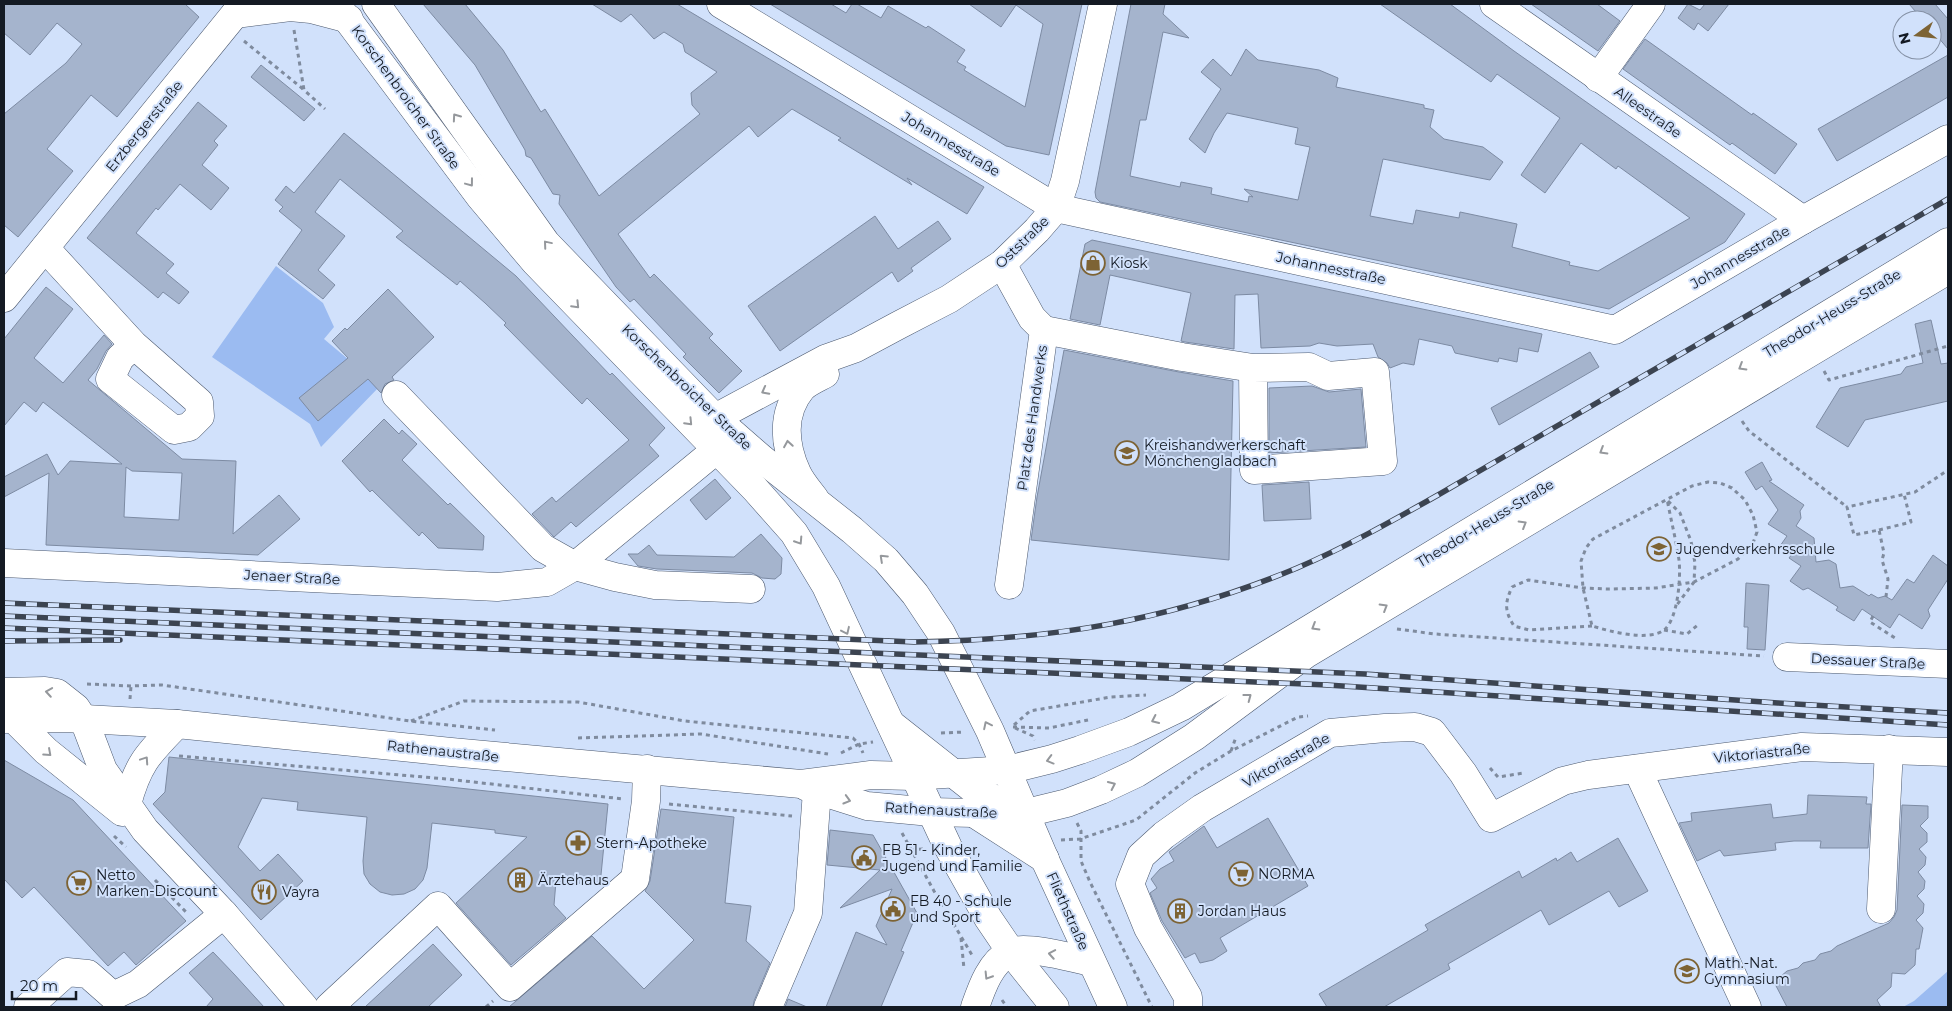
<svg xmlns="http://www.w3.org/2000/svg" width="1952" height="1011" viewBox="0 0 1952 1011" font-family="Montserrat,sans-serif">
<rect width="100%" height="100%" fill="#d1e1fb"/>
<g fill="#9bbbf1">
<polygon points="276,266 323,303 334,327 324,339 380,386 321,447 310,424 212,357"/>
<polygon points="1948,971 1948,1007 1903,1007 1914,1001"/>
</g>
<g fill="#a5b4cd" stroke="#7d8ba3" fill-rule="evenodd">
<polygon points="4,4 185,4 199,17 117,117 91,95 47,149 73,171 18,237 4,225 4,114 66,63 82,44 57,23 30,55 4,33"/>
<polygon points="423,4 465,4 503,50 541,112 545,109 599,196 700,114 692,105 691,93 717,72 685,52 683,44 664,32 654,39 631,14 621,22 592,4 677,4 984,187 967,214 907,178 912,185 838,140 841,138 792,109 758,137 749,126 618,234 650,278 654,274 713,334 709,338 742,371 719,393 683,357 686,354 634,299 630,302 616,287 559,204 560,195 553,194 531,158 526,156 525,150 475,65"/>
<polygon points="770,4 831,4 846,13 852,4 857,4 881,18 888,6 926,28 928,26 965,50 957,62 966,67 964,70 1025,107 1043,24 1016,5 1001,27 969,4 1082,4 1049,155 1006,146"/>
<polygon points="1131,4 1165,4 1163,14 1189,38 1163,32 1146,120 1140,120 1130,176 1180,187 1181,182 1212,188 1211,194 1248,202 1249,196 1253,197 1244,189 1298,200 1310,147 1295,144 1298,128 1227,113 1214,133 1205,153 1189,139 1221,89 1201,72 1213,59 1231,76 1246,49 1258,60 1319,70 1338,78 1336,87 1424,105 1424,108 1434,110 1430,127 1444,139 1483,147 1503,162 1490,180 1383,159 1370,216 1413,224 1416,210 1459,218 1460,212 1517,224 1512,247 1570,262 1569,265 1598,271 1690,218 1618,166 1616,169 1581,143 1545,193 1521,175 1560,118 1497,74 1491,82 1380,4 1450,4 1514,51 1745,214 1725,242 1609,309 1100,202 1096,198 1095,192"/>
<polygon points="1531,4 1597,4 1620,21 1598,51"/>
<polygon points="1688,4 1700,10 1705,4 1729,4 1708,31 1698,23 1694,30 1678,18"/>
<polygon points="1909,4 1935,4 1948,19 1948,49 1932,30 1932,20 1923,20"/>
<polygon points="1645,39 1752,115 1753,113 1797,144 1775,174 1732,143 1730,145 1623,69"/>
<polygon points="1948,55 1948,97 1837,161 1818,129"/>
<polygon points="261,65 315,109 304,121 251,77"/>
<polygon points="198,102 227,126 214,141 218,145 202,165 229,188 211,210 180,184 158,210 156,208 136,233 174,264 166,273 189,292 179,304 163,292 158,298 87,238"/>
<polygon points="344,133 516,276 610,375 612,373 665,428 649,445 659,456 576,527 571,522 554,537 532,514 552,497 556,502 629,440 587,398 582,404 504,325 506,323 485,303 460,281 457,285 396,237 403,231 340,179 315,212 345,236 318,270 335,285 323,299 278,264 302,230 279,211 283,207 275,200 286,186 294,193"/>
<polygon points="875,216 898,249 938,221 951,239 911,268 913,271 898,282 892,272 780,351 748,306"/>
<polygon points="1092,240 1542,334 1538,352 1519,348 1517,362 1499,358 1498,362 1455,353 1452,346 1419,339 1414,365 1403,363 1390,368 1387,363 1378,357 1373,344 1337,346 1319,343 1310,346 1261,348 1258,294 1235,295 1234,349 1185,342 1181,341 1191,293 1110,275 1100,325 1070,319 1085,244"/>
<path d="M46,287L73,309L34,358L63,383L104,335L112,344L106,351L97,369L88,380L182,459L236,461L233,534L279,495L300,519L258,555L46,545L49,473L4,497V477L47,454L58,475L70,461L122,464L43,402L36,412L24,402L4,426V339ZM126,467L132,471L182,473L179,520L124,517Z"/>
<polygon points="388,289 434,337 392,377 394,380 385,384 381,393 368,379 318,421 299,398 348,358 332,341 345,328 347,330"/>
<polygon points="1931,320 1941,364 1948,363 1948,401 1865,420 1848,447 1816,427 1840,388 1901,374 1906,367 1923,363 1915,324"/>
<polygon points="1064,350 1179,372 1233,381 1229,560 1031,540 1037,497"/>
<polygon points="1590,352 1599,367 1499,425 1491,408"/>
<polygon points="1312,386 1329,392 1361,389 1366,447 1269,453 1269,388"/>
<polygon points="384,419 399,434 402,430 417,444 402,460 448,505 450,503 484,536 483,550 438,548 422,532 419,536 372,490 370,492 342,461"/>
<polygon points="1762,462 1772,480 1769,481 1804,505 1800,511 1801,518 1796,526 1814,538 1816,562 1829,560 1836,564 1840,588 1853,586 1869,596 1871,594 1878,598 1885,596 1892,600 1907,579 1914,583 1933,555 1948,566 1948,579 1928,610 1930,616 1922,629 1899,614 1890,628 1862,609 1854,621 1836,610 1838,607 1808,588 1803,590 1790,581 1801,566 1789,558 1792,554 1780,546 1787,536 1768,524 1778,510 1762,486 1756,490 1745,472"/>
<polygon points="715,479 731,498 706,520 690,500"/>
<polygon points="1309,482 1311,519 1264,521 1262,485"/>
<polygon points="761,534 782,558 781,574 775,579 762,578 752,573 657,569 638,566 628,554 638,554 649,545 657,555 734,557"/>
<polygon points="1746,583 1769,585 1765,650 1747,649 1748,627 1744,627"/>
<polygon points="169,757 608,804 600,885 556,881 554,905 566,918 511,965 456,903 527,837 495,833 495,830 432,823 427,868 423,880 415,889 404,894 392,895 380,892 370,884 364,874 363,861 367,817 297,810 298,802 262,798 238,847 260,871 278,854 303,881 261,920 153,804 165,792"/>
<polygon points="4,760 73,800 186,921 136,965 124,952 108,966 34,887 22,898 4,879"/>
<polygon points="1808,795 1867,797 1866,804 1871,804 1868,848 1820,848 1821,841 1794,841 1775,843 1776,850 1724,856 1720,850 1697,861 1679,823 1692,821 1691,813 1771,804 1773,818 1807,814"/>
<polygon points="1902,805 1928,806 1928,818 1920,826 1927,833 1927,842 1919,849 1926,857 1925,865 1918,872 1925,881 1924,889 1917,896 1924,904 1923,913 1916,920 1923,928 1919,949 1916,949 1915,965 1905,974 1892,973 1891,987 1877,1000 1881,1007 1787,1007 1774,982 1787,971 1798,968 1803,963 1815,960 1820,954 1831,951 1837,946 1889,923 1894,917 1897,910"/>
<polygon points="661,809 734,817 725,903 751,906 746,941 770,963 754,1001 753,1007 509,1007 592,936 644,989 694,940 645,891 650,881"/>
<polygon points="1268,818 1308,886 1220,938 1227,951 1213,960 1200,963 1195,953 1185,958 1162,921 1150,893 1157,888 1151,879 1160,869 1174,861 1169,852 1204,826 1217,848"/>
<polygon points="830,830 873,835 917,913 901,951 904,952 881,1007 826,1007 856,932 887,945 876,926 892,889 840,908 880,870 827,865"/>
<polygon points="1618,838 1648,891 1619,907 1609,891 1549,925 1541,910 1448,964 1450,969 1384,1007 1327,1007 1319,994 1428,930 1425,925 1519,871 1522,878 1556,858 1557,861 1571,852 1577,862"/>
<polygon points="433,944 462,975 428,1007 365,1007"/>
<polygon points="213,952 234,974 264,1007 206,1007 213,999 189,973"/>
<polygon points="788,999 807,1007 785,1007"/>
</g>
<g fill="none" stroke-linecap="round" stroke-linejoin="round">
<g stroke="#4b586e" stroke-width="29">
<g id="minor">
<polyline points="721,4 1056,208 1615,330 1803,220 1948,139"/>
<polyline points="1494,4 1803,220"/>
<polyline points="1598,78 1651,4"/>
<polyline points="45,248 134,345 199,402 200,416 189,427 174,430 110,379 120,358 134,345"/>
<polyline points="1002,264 1032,318 1044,330 1009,585"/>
<polyline points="1044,330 1182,357 1253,368 1309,367 1328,376 1375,372 1383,461 1254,470 1253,368"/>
<polyline points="396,395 543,548 575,566 615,577 655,585 751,589"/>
<polyline points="715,418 825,359 856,348 899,325 949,299 1002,264 1037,230 1056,208 1065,181 1103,4"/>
<path d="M815,499C809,491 801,482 797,473C784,445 781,413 802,388C808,382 818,378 825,374"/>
<polyline points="4,563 497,587 547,582 575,566 716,450"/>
<polyline points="1787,657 1948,664"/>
<polyline points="4,692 45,691 57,693 76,708 84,720 103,770 145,830 224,914 304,1007"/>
<polyline points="13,718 46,751 122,812"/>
<polyline points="1637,769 1747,1007"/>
<path d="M127,804C138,763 148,754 177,724"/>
<polyline points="1881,909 1889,749"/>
<polyline points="28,1007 67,972 88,974 113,996 138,984 224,914"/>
<polyline points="329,1007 438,906 510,987 635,879 646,801 647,769"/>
<polyline points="768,1007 808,913 817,791"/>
<path d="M975,1007C982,987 990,963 1010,952C1025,945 1074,958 1091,962"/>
<polyline points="1188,1007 1188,997 1148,928 1130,884 1141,856 1164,835 1202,808 1330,733 1385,728 1415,727 1432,732 1463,773 1491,818 1563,781 1588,775 1802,747 1948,752"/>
</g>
</g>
<g stroke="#4b586e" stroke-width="29">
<g id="major">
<polyline points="336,4 481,198 535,262 755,489 794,533 826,586 948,847 988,918 1011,952 1055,1007"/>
<polyline points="376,4 546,243 715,418 762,459 852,530 886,560 915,594 941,633 990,731 1046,862 1113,1007"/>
<polyline points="235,14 290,7 311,9 349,19"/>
<polyline points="4,298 243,4"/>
<polyline points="4,719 66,718 177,724 451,752 801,784 871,775 913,776 1007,770 1052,759 1080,750 1129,732 1181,707 1948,242"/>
<polyline points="892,725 972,788 1017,810"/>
<polyline points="807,787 867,806 931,812 974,813 1026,813 1067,803 1101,790 1137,773 1194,737 1306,654 1948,270"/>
<polyline points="972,812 1045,859"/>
</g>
</g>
<g stroke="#7f8b9e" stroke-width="3" stroke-dasharray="4 4" stroke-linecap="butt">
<polyline points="294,30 304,90 325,109"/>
<polyline points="244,41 303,89"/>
<polyline points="1824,371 1829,380 1948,346"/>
<polyline points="1742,421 1749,431 1847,507"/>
<polyline points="1668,501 1680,513 1691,541 1695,563 1694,582 1676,606"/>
<polyline points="1879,530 1911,522 1904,494"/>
<polyline points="1886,597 1888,579 1882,560 1884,553 1879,530 1854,535 1847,507 1915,492 1948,470"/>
<polyline points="1873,616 1870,622 1895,638"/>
<path d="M1592,626L1529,630L1514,626C1504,610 1505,603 1512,587L1528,580L1583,588L1608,589L1656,588L1694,582L1738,559L1753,543L1757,532L1753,515L1745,500L1732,488L1720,483L1708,482L1692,486L1593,539L1586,548L1581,561L1583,588L1592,626C1609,631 1648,642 1664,630C1678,619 1681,577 1679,560C1676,540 1671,520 1667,499"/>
<polyline points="1397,629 1435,634 1764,656"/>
<polyline points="1664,630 1687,634 1699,624"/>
<polyline points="87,684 131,686 162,685 410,721 495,730"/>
<polyline points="130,699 131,686"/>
<polyline points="411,721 464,701 578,702 685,721 853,738 859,744 863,753"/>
<polyline points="1014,725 1030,711 1111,697 1146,695"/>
<polyline points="1013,727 1049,728 1088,720"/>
<polyline points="1015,728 1033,736 1035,740"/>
<polyline points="941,733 964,732"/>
<polyline points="578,738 701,734 828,754"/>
<polyline points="1231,751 1236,737"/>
<polyline points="841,753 859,744 873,742"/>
<polyline points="179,756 447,779 623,799"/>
<polyline points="1490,768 1498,777 1524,773"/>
<polyline points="669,804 792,816"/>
<polyline points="1077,823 1081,831 1081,861 1090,882 1152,1007"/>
<polyline points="902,833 934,891 972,955"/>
<polyline points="114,836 126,847"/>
<polyline points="1061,840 1080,839 1136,820 1195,773 1231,751 1298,717 1308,716"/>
<polyline points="911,850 923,849"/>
<polyline points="155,880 187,913"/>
<polyline points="961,938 964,969"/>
<polyline points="1002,1000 1007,1007"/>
<polyline points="486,1007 493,1001"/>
</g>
<use href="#minor" stroke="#fff" stroke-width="28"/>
<use href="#major" stroke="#fff" stroke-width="28"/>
<g stroke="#3c4451" stroke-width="5.5">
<g id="rail">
<path d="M4,603L914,642C1051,640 1170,621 1297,568C1346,547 1392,521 1438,495L1948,199"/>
<polyline points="4,616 1365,674 1778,703 1948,713"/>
<polyline points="4,628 1327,685 1948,725"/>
<polyline points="4,641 120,640"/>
</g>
</g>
<use href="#rail" stroke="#d1e1fb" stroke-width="4" stroke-dasharray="11" stroke-linecap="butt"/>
</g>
<defs><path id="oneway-chevron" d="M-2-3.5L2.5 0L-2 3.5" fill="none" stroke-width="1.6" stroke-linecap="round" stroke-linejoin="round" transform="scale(1.25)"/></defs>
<g stroke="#95989c">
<use href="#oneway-chevron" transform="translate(456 117) rotate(-125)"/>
<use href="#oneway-chevron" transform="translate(470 183) rotate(53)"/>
<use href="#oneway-chevron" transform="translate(547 244) rotate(-130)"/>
<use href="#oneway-chevron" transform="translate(576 305) rotate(46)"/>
<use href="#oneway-chevron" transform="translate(1742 367) rotate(149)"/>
<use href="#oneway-chevron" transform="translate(765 391) rotate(152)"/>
<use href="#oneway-chevron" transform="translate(689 422) rotate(46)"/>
<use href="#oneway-chevron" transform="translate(788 444) rotate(-99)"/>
<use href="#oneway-chevron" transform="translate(1603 451) rotate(149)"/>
<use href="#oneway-chevron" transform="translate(1523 524) rotate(-31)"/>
<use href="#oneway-chevron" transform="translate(799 541) rotate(57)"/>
<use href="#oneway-chevron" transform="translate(883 558) rotate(-137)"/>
<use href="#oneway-chevron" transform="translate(1384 607) rotate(-31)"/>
<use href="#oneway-chevron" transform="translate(1315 627) rotate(149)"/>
<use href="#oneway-chevron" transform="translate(846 631) rotate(65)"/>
<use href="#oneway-chevron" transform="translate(49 692) rotate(-171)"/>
<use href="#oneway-chevron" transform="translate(1248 697) rotate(-37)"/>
<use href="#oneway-chevron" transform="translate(1155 720) rotate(155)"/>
<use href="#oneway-chevron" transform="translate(987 725) rotate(-116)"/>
<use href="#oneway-chevron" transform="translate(48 753) rotate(42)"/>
<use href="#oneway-chevron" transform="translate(145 760) rotate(-56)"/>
<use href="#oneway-chevron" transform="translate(1050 760) rotate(165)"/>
<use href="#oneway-chevron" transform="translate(1112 785) rotate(-25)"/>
<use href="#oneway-chevron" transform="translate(847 800) rotate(16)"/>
<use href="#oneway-chevron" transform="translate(1052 954) rotate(-170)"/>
<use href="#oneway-chevron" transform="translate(988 976) rotate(122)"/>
</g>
<defs>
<g id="shop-ring" transform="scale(1.25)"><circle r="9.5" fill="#d1e1fb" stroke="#7d6334" stroke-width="1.5"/><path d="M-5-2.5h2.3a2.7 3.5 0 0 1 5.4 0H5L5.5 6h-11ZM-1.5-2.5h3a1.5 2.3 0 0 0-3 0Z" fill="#7d6334"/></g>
<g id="school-ring" transform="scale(1.25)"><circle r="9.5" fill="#d1e1fb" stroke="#7d6334" stroke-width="1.5"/><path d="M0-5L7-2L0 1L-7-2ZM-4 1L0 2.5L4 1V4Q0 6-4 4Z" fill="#7d6334"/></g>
<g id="pharmacy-ring" transform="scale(1.25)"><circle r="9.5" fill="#d1e1fb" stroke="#7d6334" stroke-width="1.5"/><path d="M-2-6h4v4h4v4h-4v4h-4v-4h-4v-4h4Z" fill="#7d6334"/></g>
<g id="civic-ring" transform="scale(1.25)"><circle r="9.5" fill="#d1e1fb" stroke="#7d6334" stroke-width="1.5"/><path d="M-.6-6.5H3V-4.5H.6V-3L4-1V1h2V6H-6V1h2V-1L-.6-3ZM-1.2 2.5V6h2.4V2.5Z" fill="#7d6334"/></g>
<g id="supermarket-ring" transform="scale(1.25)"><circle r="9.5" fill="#d1e1fb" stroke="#7d6334" stroke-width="1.5"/><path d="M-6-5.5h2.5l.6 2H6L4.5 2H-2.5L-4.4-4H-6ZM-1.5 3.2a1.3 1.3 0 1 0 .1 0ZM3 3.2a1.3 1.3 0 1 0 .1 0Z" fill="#7d6334"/></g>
<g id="building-ring" transform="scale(1.25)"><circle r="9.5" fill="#d1e1fb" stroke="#7d6334" stroke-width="1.5"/><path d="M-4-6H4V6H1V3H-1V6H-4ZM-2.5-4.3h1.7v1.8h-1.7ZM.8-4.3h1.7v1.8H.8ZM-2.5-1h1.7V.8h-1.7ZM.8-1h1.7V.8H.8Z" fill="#7d6334"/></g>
<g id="restaurant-ring" transform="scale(1.25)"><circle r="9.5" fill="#d1e1fb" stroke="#7d6334" stroke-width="1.5"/><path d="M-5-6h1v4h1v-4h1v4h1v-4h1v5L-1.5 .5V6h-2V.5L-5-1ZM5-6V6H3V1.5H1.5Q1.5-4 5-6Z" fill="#7d6334"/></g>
</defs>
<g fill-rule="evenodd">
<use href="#shop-ring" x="1093" y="263"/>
<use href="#school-ring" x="1127" y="453"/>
<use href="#school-ring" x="1659" y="549"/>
<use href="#pharmacy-ring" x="578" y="843"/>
<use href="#civic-ring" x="864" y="858"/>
<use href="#supermarket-ring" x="1241" y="874"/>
<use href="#building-ring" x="520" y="880"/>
<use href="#supermarket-ring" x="79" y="883"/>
<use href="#restaurant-ring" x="264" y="892"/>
<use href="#civic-ring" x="893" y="909"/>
<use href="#building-ring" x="1180" y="911"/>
<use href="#school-ring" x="1687" y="971"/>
</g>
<g text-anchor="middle" stroke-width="4" stroke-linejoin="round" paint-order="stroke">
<g font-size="14" fill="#141a23" stroke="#d1e1fb">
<text transform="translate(406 97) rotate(54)" y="5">Korschenbroicher Straße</text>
<text transform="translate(1648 112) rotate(35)" y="5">Alleestraße</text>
<text transform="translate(144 126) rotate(-51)" y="5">Erzbergerstraße</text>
<text transform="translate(951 144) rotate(31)" y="5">Johannesstraße</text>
<text transform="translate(1022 242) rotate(-44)" y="5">Oststraße</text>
<text transform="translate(1740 257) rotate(-30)" y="5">Johannesstraße</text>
<text transform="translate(1331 268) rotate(12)" y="5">Johannesstraße</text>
<text transform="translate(1832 313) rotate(-31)" y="5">Theodor-Heuss-Straße</text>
<text transform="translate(687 387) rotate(44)" y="5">Korschenbroicher Straße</text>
<text transform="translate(1032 418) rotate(-82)" y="5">Platz des Handwerks</text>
<text transform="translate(1485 523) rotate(-31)" y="5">Theodor-Heuss-Straße</text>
<text transform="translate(292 577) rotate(3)" y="5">Jenaer Straße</text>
<text transform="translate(1868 661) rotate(3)" y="5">Dessauer Straße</text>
<text transform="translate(443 751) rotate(6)" y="5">Rathenaustraße</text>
<text transform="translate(1762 753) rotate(-6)" y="5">Viktoriastraße</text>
<text transform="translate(1286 760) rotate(-29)" y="5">Viktoriastraße</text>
<text transform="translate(941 810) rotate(3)" y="5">Rathenaustraße</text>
<text transform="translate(1068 911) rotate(66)" y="5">Fliethstraße</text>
</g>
<g font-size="14" fill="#141a23" stroke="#d1e1fb" text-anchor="start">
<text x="1110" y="268">Kiosk</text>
<text x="1144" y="450">Kreishandwerkerschaft<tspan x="1144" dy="16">Mönchengladbach</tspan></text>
<text x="1676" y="554">Jugendverkehrsschule</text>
<text x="596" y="848">Stern-Apotheke</text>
<text x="882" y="855">FB 51 - Kinder,<tspan x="882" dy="16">Jugend und Familie</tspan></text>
<text x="1258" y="879">NORMA</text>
<text x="96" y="880">Netto<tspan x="96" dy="16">Marken-Discount</tspan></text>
<text x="538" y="885">Ärztehaus</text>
<text x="282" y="897">Vayra</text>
<text x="910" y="906">FB 40 - Schule<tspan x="910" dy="16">und Sport</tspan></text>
<text x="1198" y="916">Jordan Haus</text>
<text x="1704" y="968">Math.-Nat.<tspan x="1704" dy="16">Gymnasium</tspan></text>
</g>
</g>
<rect width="1952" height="1011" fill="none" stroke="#141a23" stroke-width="10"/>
<g transform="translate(1917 35) rotate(255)"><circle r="24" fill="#d1e1fb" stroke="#8591a5"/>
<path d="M0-4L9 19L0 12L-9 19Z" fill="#7d6334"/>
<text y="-8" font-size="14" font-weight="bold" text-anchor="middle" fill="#141a23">N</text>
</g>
<path d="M12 991v8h64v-8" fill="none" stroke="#141a23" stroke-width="2.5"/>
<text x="20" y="991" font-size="15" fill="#141a23" stroke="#d1e1fb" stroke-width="4" paint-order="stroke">20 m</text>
</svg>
